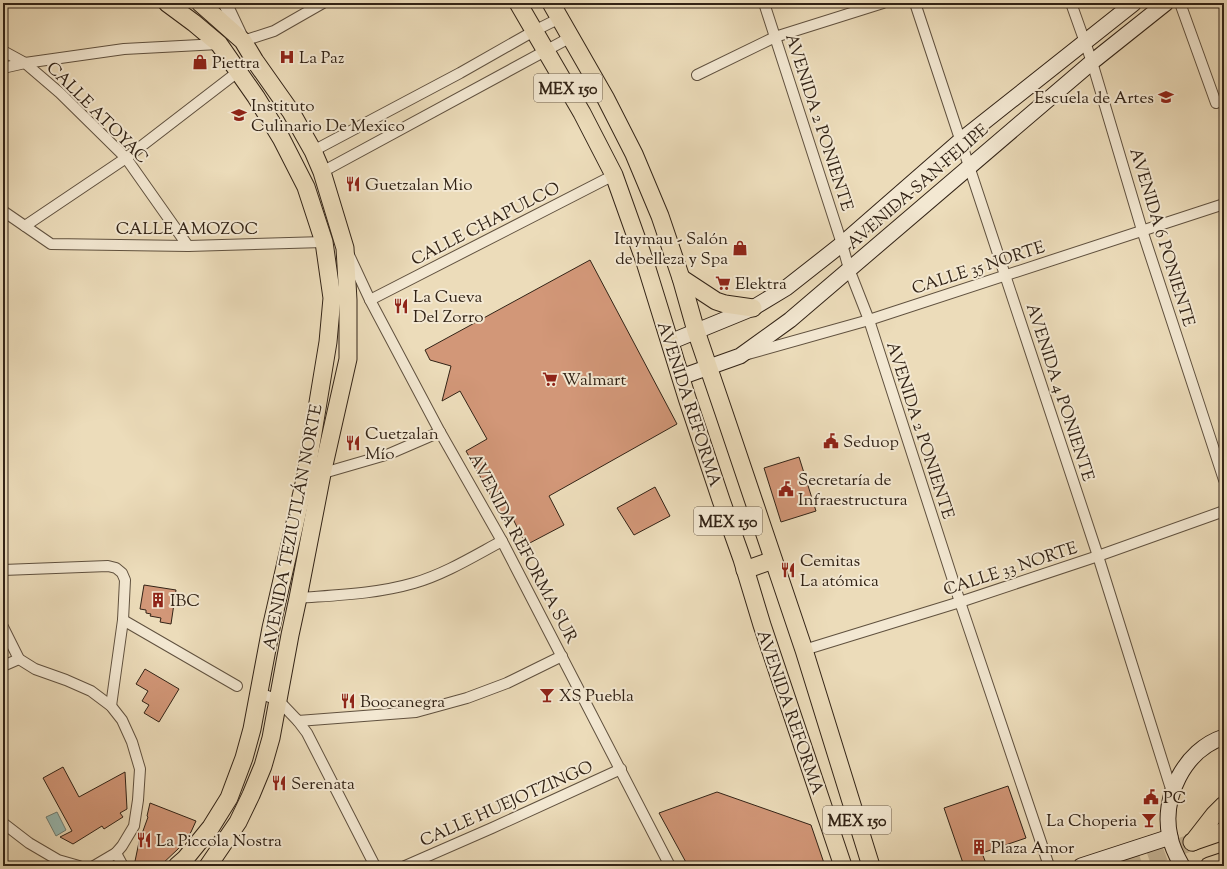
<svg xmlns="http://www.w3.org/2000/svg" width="1227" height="869" viewBox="0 0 1227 869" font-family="'Sorts Mill Goudy',serif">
<rect width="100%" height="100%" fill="#ecdcba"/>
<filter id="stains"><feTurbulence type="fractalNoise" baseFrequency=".005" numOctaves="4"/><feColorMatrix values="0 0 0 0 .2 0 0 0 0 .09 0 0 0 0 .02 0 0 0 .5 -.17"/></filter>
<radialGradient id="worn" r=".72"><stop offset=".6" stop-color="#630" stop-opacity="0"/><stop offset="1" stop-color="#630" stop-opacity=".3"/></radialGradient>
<polygon fill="#99bbb3" stroke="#707e74" points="57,812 66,830 56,836 46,817"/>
<g fill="#d29778" stroke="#322316">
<polygon points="590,260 677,424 549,496 564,525 526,545 512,517 505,521 466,451 487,439 460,391 442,401 451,366 430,360 425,350"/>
<polygon points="799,457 816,511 781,522 764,468"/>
<polygon points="655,487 670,516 634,535 617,508"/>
<polygon points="144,585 176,590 171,624 160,622 161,618 150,616 151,614 146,613 146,610 140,609"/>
<polygon points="145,669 179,689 159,722 144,713 149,705 142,701 148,691 136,684"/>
<polygon points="63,767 79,797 125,772 127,809 120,813 123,817 104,829 102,826 73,844 60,837 72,831 43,778"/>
<polygon points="1008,786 1026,838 982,853 987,866 964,866 944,808"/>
<polygon points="717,792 811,825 825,866 688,866 659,813"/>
<polygon points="150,803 196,821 191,832 178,849 160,866 134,866 139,842 148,817 147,816"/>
</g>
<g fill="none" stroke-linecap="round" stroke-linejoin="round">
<polyline stroke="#c7b799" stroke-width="17" stroke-dasharray="17 8" stroke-linecap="butt" points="1125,866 1190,843"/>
<g stroke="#60513f" stroke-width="12">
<g id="minor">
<polyline points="764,3 842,244 849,269 869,320 960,602 1049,866"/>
<polyline points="915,3 1098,556 1172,792"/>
<polyline points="1071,3 1092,62 1142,230 1224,480"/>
<polyline points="1180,3 1216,103"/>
<polyline points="243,41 274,31 323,3"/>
<polyline points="3,51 25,63 60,93 126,158 188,246"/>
<polyline points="3,68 25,63 124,49 219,44"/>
<polyline points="697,75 775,37 883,3"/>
<polyline points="313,151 460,73 534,31 560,18"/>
<polyline points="322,172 571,37"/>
<polyline points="3,211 51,244 188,246 324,242"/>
<polyline points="25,226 126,158 239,71"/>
<polyline points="349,255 370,300 440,432 502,541 670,866"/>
<polyline points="370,300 614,175"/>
<polyline points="748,354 869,320 1224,204"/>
<polyline points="320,474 389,454 440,432"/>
<polyline points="3,570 108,566 116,568 122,573 125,580 123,620 111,706"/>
<path d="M298,598C337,595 376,594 414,583C445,574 474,556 502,541"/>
<polyline points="123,620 237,686"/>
<polyline points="3,627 19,659 35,669 66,680 91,691 111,706 122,720 132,742 140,769 138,800 134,826 122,846 116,853 94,866"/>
<polyline points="804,650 960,602 1098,556 1224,511"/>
<polyline points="3,666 19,659"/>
<polyline points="259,693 278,700 298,721 416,712 467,698 507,683 562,656"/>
<polyline points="298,721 307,733 375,866"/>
<polyline points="3,823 29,843 58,860 79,866"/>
<polyline points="116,853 123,866"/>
<polyline points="405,866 492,828 621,769"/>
</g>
</g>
<g stroke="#60513f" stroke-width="15">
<polyline id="tertiary" points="225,3 241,37"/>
</g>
<g stroke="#322316" stroke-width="17">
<g id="secondary">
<polyline points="670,342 753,308 786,288 842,244 960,141 1134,3"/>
<polyline points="681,377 740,356 790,320 1092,62 1166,3"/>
<polyline points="1081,866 1170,837"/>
<path d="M1182,866C1177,857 1172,848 1170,837C1161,798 1184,750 1224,737"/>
</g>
</g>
<g stroke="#322316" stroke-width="19">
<g id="primary">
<polyline points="167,3 194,23 219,44 256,97 281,138 306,187 324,242 332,298 328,342 306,475 271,628 252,729 244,758 229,798 211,827 185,859 177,866"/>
<polyline points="200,3 243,41 255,61 291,112 313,151 322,172 345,248 348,300 348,359 322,474 298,598 290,635 271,738 263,766 251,795 238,822 208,866"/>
<polyline points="518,3 582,113 614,175 645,262 687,398 721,500 742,559 762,625 843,866"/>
<polyline points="551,3 606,99 634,154 660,216 681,278 696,331 724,413 804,650 871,866"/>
<polyline points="681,278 716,301 725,304 753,308"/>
<polyline points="745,570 773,560"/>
<polyline points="1192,842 1224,831"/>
<polyline points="1193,842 1214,815 1224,805"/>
<polyline points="1209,866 1224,861"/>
</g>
</g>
<use href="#minor" stroke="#f3e8d2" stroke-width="10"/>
<use href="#tertiary" stroke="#f3e8d2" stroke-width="13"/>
<use href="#secondary" stroke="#f3e8d2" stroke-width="15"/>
<use href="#primary" stroke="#ecdcba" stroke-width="17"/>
</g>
<defs>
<g id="hospital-bare" transform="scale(1.2)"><path d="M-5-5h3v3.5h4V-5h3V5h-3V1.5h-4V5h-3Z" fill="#8f2418" stroke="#f3e8d2" stroke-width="2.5" paint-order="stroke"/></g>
<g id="shop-bare" transform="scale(1.2)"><path d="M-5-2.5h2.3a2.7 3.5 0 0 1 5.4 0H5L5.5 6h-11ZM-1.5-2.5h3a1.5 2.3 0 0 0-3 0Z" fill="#8f2418" stroke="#f3e8d2" stroke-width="2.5" paint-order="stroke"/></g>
<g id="school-bare" transform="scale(1.2)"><path d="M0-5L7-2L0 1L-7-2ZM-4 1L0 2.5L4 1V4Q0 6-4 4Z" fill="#8f2418" stroke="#f3e8d2" stroke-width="2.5" paint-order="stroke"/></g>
<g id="restaurant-bare" transform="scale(1.2)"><path d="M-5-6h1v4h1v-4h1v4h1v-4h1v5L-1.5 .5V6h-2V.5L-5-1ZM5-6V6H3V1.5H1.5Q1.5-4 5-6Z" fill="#8f2418" stroke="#f3e8d2" stroke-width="2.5" paint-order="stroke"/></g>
<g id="supermarket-bare" transform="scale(1.2)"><path d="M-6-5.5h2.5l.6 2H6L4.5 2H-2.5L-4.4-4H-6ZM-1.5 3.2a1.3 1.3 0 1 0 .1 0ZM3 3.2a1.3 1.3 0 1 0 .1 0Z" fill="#8f2418" stroke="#f3e8d2" stroke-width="2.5" paint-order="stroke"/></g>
<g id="civic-bare" transform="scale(1.2)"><path d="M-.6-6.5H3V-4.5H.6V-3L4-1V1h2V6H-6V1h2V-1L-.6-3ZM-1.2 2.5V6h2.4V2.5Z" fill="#8f2418" stroke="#f3e8d2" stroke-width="2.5" paint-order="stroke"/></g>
<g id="building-bare" transform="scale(1.2)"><path d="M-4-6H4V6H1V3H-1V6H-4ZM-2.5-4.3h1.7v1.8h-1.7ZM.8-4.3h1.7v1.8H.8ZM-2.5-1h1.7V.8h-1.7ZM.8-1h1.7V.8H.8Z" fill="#8f2418" stroke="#f3e8d2" stroke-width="2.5" paint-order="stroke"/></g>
<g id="bar-bare" transform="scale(1.2)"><path d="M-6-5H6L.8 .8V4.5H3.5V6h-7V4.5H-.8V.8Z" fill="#8f2418" stroke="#f3e8d2" stroke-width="2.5" paint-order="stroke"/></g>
</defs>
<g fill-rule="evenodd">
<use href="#hospital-bare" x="287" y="57"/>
<use href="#shop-bare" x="200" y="62"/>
<use href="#school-bare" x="1166" y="97"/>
<use href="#school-bare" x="239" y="115"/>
<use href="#restaurant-bare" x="353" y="184"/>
<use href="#shop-bare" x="740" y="248"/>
<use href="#supermarket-bare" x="723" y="283"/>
<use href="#restaurant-bare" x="401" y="306"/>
<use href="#supermarket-bare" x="550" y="379"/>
<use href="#civic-bare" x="831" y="441"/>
<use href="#restaurant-bare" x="353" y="443"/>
<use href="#civic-bare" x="786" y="489"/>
<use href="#restaurant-bare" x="788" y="570"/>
<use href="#building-bare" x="158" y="600"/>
<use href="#bar-bare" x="547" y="695"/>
<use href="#restaurant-bare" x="348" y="701"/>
<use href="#restaurant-bare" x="279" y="783"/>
<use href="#civic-bare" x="1151" y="797"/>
<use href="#bar-bare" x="1149" y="820"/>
<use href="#restaurant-bare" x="144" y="840"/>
<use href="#building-bare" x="979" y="847"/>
</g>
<g text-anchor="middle" stroke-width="4" stroke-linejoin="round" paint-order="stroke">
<g fill="#f3e8d2" stroke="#6c5e4e" stroke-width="1">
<rect x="534" y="74" width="68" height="28" rx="3"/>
<rect x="694" y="507" width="68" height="28" rx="3"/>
<rect x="823" y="806" width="68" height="28" rx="3"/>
</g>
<g font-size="16" font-weight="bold" fill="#322316">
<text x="568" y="94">MEX 150</text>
<text x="728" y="527">MEX 150</text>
<text x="857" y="826">MEX 150</text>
</g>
<g font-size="17" fill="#322316" stroke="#f3e8d2" text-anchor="start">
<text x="299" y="63">La Paz</text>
<text x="212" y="68">Piettra</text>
<text x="1154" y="103" text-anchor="end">Escuela de Artes</text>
<text x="251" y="111">Instituto<tspan x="251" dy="20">Culinario De Mexico</tspan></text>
<text x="365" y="190">Guetzalan Mio</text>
<text x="728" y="244" text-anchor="end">Itaymau - Salón<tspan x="728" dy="20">de belleza y Spa</tspan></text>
<text x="735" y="289">Elektra</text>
<text x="413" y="302">La Cueva<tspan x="413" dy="20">Del Zorro</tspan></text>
<text x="562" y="385">Walmart</text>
<text x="365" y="439">Cuetzalan<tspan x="365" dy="20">Mío</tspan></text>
<text x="843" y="447">Seduop</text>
<text x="798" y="485">Secretaría de<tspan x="798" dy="20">Infraestructura</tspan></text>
<text x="800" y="566">Cemitas<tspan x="800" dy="20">La atómica</tspan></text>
<text x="170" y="606">IBC</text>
<text x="559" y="701">XS Puebla</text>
<text x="360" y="707">Boocanegra</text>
<text x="291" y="789">Serenata</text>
<text x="1163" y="803">PC</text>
<text x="1137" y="826" text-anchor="end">La Choperia</text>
<text x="156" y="846">La Piccola Nostra</text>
<text x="991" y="853">Plaza Amor</text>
</g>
<g font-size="17" fill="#322316" stroke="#f3e8d2">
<text transform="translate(98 112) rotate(45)" y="6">CALLE ATOYAC</text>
<text transform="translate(820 122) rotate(72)" y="6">AVENIDA 2 PONIENTE</text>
<text transform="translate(917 186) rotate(-41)" y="6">AVENIDA SAN FELIPE</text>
<text transform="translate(485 223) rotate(-27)" y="6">CALLE CHAPULCO</text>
<text x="187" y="234">CALLE AMOZOC</text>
<text transform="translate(1163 237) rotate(73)" y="6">AVENIDA 6 PONIENTE</text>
<text transform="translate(978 267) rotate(-18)" y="6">CALLE 35 NORTE</text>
<text transform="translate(1061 392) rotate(72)" y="6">AVENIDA 4 PONIENTE</text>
<text transform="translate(690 404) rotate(72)" y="6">AVENIDA REFORMA</text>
<text transform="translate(921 430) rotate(72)" y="6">AVENIDA 2 PONIENTE</text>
<text transform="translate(292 527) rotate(-79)" y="6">AVENIDA TEZIUTLÁN NORTE</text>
<text transform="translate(524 548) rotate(62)" y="6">AVENIDA REFORMA SUR</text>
<text transform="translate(1010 568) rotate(-18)" y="6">CALLE 33 NORTE</text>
<text transform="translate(791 712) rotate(71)" y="6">AVENIDA REFORMA</text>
<text transform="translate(506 803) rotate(-24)" y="6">CALLE HUEJOTZINGO</text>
</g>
</g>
<rect width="1227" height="869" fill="none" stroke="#ecdcba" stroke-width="16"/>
<rect x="4" y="4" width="1219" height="861" fill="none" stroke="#322316" stroke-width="2"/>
<rect x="8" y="8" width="1211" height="853" fill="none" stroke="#322316"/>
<rect width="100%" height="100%" filter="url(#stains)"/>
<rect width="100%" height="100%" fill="url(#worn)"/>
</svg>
